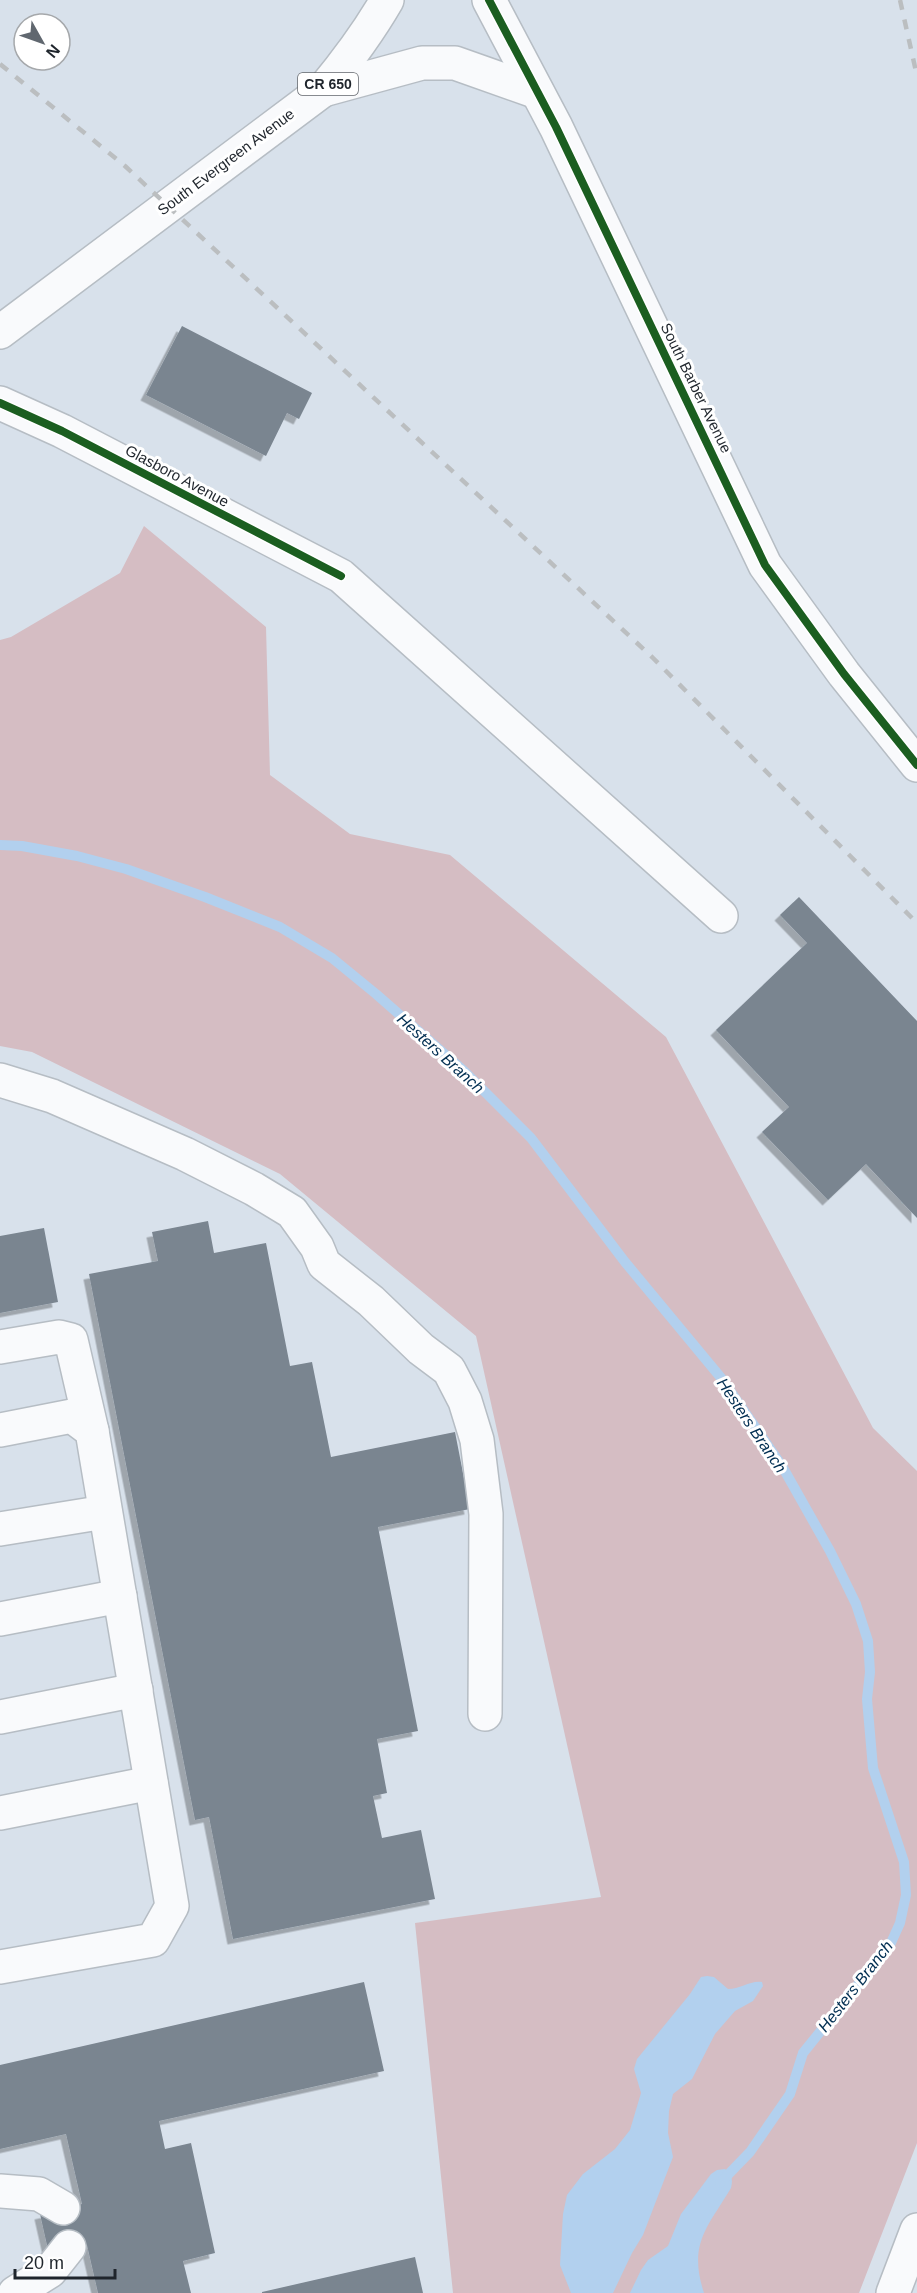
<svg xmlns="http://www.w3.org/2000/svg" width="917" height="2293" viewBox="0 0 917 2293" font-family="Helvetica,sans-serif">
<defs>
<filter id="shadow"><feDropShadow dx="-5.5" dy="5.5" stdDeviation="0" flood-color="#0004"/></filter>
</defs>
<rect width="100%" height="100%" fill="#d8e1eb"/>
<polygon fill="#d5bdc3" points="144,526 266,627 270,775 350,834 450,855 666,1037 873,1428 917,1471 917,2143 859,2293 453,2293 415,1923 601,1897 476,1336 280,1174 32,1052 0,1046 0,640 11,637 120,573"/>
<g fill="#b2d0ee">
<path d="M707,1976L714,1977L728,1989C740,1989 751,1980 762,1982L763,1986L753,2001L735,2011L715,2034L692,2079L673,2094L669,2111L668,2133L673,2157L643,2235L632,2253L613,2293H571L560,2265L563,2214L567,2195L583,2174L615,2149L630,2130L641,2093L634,2069L637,2059L690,1994L701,1977Z"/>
<path d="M725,2169C732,2175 733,2179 731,2188C707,2228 688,2244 704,2293H630L641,2270L648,2260L668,2246L681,2214L711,2174L717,2170Z"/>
</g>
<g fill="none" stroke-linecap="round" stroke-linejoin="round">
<polyline stroke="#b2d0ee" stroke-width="10" points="0,845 22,846 77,856 126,869 205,897 280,927 332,958 376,994 464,1071 531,1138 625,1262 722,1379 782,1466 830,1551 856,1604 868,1641 870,1672 867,1699 873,1768 904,1862 906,1895 900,1923 890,1945 803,2053 790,2094 750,2152 720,2183"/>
</g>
<g fill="#7a8590" filter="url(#shadow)">
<polygon points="182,326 312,393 299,419 287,413 266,456 146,395"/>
<polygon points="799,897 917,1021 917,1218 866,1164 828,1200 762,1132 789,1107 716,1030 807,943 780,915"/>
<polygon points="208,1221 214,1253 266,1243 290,1366 312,1362 331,1457 455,1432 470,1509 378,1527 418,1731 377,1739 387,1793 373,1796 382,1838 421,1830 435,1899 233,1939 209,1817 195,1820 89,1274 158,1261 152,1232"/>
<polygon points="44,1228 58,1302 0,1313 0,1236"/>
<polygon points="364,1982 384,2071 159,2121 165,2149 191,2143 215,2253 183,2261 191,2293 98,2293 87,2245 49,2254 40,2214 82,2204 66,2134 0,2149 0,2065"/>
<polygon points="415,2257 423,2293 262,2293 262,2292"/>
</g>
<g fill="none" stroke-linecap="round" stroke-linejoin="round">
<g stroke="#b6bdc4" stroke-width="36">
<g id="minor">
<polyline points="489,0 556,127 765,565 844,674 917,765"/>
<polyline points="323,90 422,63 455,63 537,92"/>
<polyline points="0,403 62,431 341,576 721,916"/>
<polyline points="0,1080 52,1096 185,1154 254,1189 292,1212 317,1247 324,1264 371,1301 421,1349 449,1370 465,1401 477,1440 486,1514 485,1714"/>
<polyline points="0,1347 59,1337 71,1340 92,1431"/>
<polyline points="0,1430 72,1416 92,1431 172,1906 153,1940 0,1967"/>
<polyline points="0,1529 105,1512"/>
<polyline points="0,1619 120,1596"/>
<polyline points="0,1717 136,1690"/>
<polyline points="0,1813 151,1783"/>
<polyline points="0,2191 39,2194 63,2208"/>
<polyline points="15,2293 50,2271 69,2247"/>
<polyline points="893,2293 917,2230"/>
</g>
</g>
<g stroke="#b6bdc4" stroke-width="36">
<path id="major" d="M0,332L323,90C347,61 368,33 387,0"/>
</g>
<use href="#minor" stroke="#f9fafc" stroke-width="33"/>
<use href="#major" stroke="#f9fafc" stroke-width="33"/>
<g stroke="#bbbec0" stroke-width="4.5" stroke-dasharray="10 10" stroke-linecap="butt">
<polyline points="900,0 917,76"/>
<polyline points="0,64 125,166 652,657 917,923"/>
</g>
<g stroke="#fff" stroke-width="11">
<g id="cycleway">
<polyline points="489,0 556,127 765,565 844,674 917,765"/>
<polyline points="0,403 62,431 341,576"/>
</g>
</g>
<use href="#cycleway" stroke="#1b5e20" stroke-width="8"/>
</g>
<g text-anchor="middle" stroke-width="6" stroke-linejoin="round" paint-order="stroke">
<rect fill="#fff" stroke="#62666b" stroke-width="1.5" x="298" y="73" width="60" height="22" rx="4.5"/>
<g font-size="14" font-weight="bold" fill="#1f252c">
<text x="328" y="89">CR 650</text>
</g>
<g font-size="15" fill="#1f252c" stroke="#fff">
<text transform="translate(226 162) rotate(-37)" y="5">South Evergreen Avenue</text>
<text transform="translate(696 388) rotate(64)" y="5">South Barber Avenue</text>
<text transform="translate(177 476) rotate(28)" y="5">Glasboro Avenue</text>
</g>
<g font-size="16" font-style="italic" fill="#012e51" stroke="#fff">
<text transform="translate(441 1053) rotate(42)" y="6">Hesters Branch</text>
<text transform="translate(752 1425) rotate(56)" y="6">Hesters Branch</text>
<text transform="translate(855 1986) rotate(-52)" y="6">Hesters Branch</text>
</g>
</g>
<g transform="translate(42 42) rotate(130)"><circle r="28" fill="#ffffff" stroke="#a5a8ab" stroke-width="1.5"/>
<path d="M0-4.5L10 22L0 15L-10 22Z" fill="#60676f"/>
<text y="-9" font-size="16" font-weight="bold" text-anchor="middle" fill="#1f252c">N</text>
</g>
<path d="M15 2269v9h100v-9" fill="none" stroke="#1f252c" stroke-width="3"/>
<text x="24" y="2269" font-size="18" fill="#1f252c" stroke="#ffffff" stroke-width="4.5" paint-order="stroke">20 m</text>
</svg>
